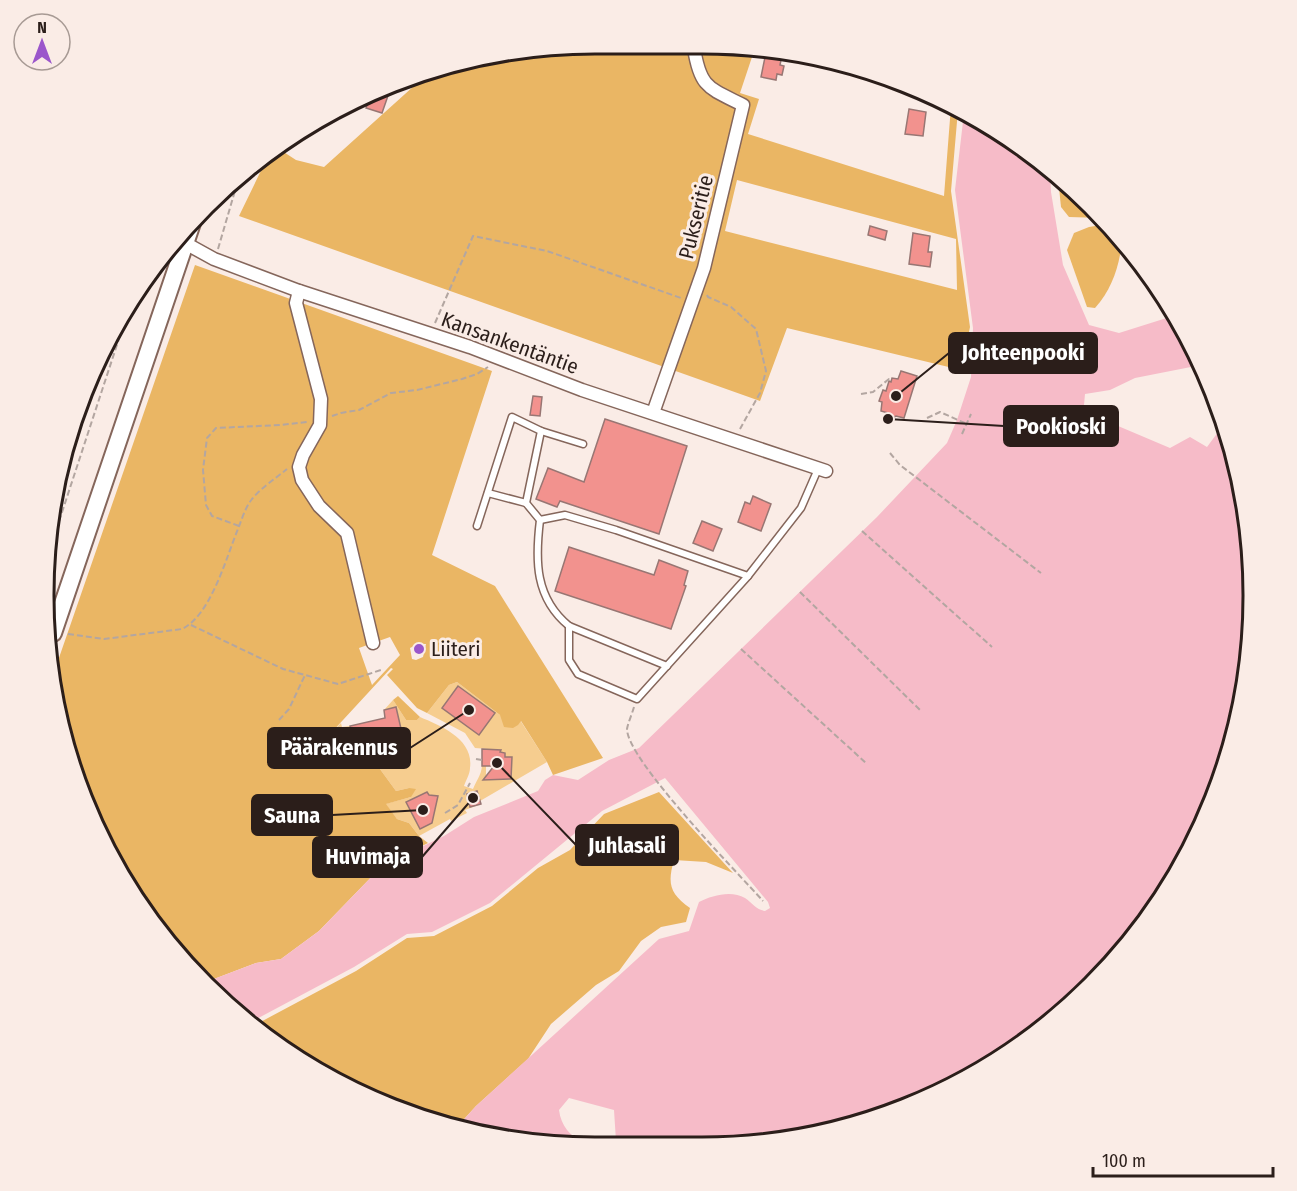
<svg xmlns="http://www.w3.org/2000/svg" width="1297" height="1191" viewBox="0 0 1297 1191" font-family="'Fira Sans Condensed',sans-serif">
<rect width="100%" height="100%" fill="#faece6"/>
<path fill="#f6cd8f" d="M457,682L500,715L520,720L547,762L480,801L481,804L465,810L467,813L451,821L450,819L419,836L409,823L397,819L385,804L411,797L409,788L396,791L369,754L352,745L338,742L331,733L341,723L342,727L350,726L351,732L349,733V737H352L354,744L385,737L387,742L394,740L393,735L402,732L396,707L384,710L393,700L406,720H417L420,717C441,726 474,739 470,768C470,774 466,780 464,786L473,789C476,781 481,776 482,766H486V780L511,779L512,757H505V753L500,752V750L475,748L465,733L427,713L449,685Z"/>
<g fill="#eab664" fill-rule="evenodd">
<path d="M596,44L754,51L740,93L759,99L748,134L944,196L951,106L958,110L951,191L970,327L961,370L787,328L760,401L239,216L271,150L276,147L296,160L324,167L425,76L487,54ZM737,180L956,239L957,290L725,231Z"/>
<polygon points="1058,178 1092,205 1102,218 1069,217 1061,207"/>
<path d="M1101,225L1115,233L1122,242C1119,267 1112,289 1095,308L1087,307L1067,250L1074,233L1089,227Z"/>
<path d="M195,265L492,371L432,555L495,586L603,758L553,775L547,762L521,721L518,725L513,728L504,727L500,715L457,682L449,685L427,713L417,708L387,675L393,669L391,668L331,733L338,742L348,741L369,754L396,791L409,788L416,789L411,797L386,804L397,819L409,823L419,836L428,843L382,866L319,931L281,959L256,963L206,982L137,902L85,806L54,703L52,678ZM390,637L400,655L372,685L359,648ZM418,644H426L423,657L416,660L412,659L410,648Z"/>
<polygon points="398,696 420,717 417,720 406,720 393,700"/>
<path d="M659,792L733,873L706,862L674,860C667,884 670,894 690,908L686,922L661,927L641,941L619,971L596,985L551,1024L528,1059L476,1106L457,1127L418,1118L320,1074L253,1026L356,971L407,938L434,936L492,906L538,868L570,850L604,814Z"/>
</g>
<path fill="#f6bbc8" d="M964,113L1008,137L1050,171L1051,192L1063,265L1089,325L1119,333L1173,316L1201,365L1135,378L1110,390L1085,394L1084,405L1111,423L1170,448L1190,437L1207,447L1224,424L1243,488L1253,596L1243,704L1211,807L1160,902L1092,986L1008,1055L912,1106L809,1137L702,1147L613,1145L616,1141L614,1110L569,1098L559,1110C561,1126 570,1135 583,1144L524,1143L457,1127L476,1106L659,939L689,931L699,902C712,895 732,890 745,898C752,903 757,910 765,911L770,908L768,902L665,778L602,811L490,903L432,932L407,934L354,967L249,1023L231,1010L206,982L256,963L281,959L319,931L382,866L444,836L474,817L538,791L545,780L553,775L578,780L609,760L639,748L877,517L947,443L957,420L971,377L973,328L955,190Z"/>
<g fill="#f2928e" stroke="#987673" stroke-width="1.5">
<polygon points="765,57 781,60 780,65 784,66 782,75 777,74 776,80 761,77"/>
<polygon points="391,87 382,113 366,108 371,94"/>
<polygon points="909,109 926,112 923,136 905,134"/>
<polygon points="870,226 887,231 885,240 868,235"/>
<polygon points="913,233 930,236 928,252 932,252 930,267 909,264"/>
<polygon points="901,371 917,376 904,418 896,416 885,422 888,413 881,411 882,402 879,401 883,390 886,391 889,381 891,382 892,378 898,379"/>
<polygon points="533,396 542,397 540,416 530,415"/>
<polygon points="605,419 687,446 659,534 560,501 557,507 536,499 548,468 584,482"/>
<polygon points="753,496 771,504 761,531 738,522 745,502 750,504"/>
<polygon points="702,521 722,529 713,551 693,543"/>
<polygon points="569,547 654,575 659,560 688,571 684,585 686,586 671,629 555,591"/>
<polygon points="458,686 495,713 479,735 442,708"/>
<polygon points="396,707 402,733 354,744 350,726 385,718 384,710"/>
<polygon points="482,749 501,750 500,752 505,753 505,757 512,757 511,779 483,780 494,766 482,766"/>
<polygon points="477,791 481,804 470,807 467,794"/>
<polygon points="427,792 429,795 438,796 432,823 420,829 406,802"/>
</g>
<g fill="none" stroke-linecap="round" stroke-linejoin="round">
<g stroke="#85665b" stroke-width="9">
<g id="service">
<polyline points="541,431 583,444"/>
<polyline points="488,493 526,503"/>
<polyline points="540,520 565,515 616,530 748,576"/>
<path d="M477,526L512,417L541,431L526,503L540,520C535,561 535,598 569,626L667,666"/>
<polyline points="569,626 569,660 578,674 637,699 748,576 801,508 818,469"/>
</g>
</g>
<g stroke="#85665b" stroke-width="15">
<g id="minor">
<polyline points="185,243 214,259 299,291 470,347 582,390 826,471"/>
<polyline points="299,291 296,303 321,399 320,425 303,455 299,467 302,480 319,506 347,533 373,643"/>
<path d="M653,413L704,268L743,105C709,88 700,88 694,48"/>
</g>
</g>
<g stroke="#85665b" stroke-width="20">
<polyline id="tertiary" points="53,633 193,220"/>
</g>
<g stroke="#b3a6a1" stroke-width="2" stroke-dasharray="6 3" stroke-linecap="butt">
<polyline points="218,249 239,177"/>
<polyline points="707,295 708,297 731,307 756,329 766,371 760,393 740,429"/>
<polyline points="435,323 473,236 547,251 681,298"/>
<polyline points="861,394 873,392 889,379 892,380"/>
<polyline points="332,416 341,413 359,410 391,393 417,390 462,379 477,374 488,367"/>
<polyline points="927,418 940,412 967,424"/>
<polyline points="962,434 971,414"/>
<polyline points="890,453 900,465 1041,573"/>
<polyline points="239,526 212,516 206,505 203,470 207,438 216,428 280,425 307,422"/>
<polyline points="862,531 992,647"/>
<polyline points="45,564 132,299"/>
<polyline points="800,592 920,710"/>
<polyline points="191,625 283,669 338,684 381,670"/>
<path d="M68,634L104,639L182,629C211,615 226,558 238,529C242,519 245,508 252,499C261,488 276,478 287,469"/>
<polyline points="741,649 866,763"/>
<path d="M634,707C632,714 628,723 627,729C627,760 738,873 763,901"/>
<polyline points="279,720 289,709 305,675"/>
<polyline points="476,759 482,760"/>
<polyline points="445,813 458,805 470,783"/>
</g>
<use href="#service" stroke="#fff" stroke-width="6"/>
<use href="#minor" stroke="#fff" stroke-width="12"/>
<use href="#tertiary" stroke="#fff" stroke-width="16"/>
</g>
<circle fill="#9b56cb" stroke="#faece6" stroke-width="2" cx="419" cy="649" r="6"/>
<g text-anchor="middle" stroke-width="6" stroke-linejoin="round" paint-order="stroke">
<g font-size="21" fill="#2b1e1a" stroke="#faece6">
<text transform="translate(696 217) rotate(-76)" y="7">Pukseritie</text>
<text transform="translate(510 343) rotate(20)" y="7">Kansankentäntie</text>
</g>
<g font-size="21" fill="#2b1e1a" stroke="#faece6" text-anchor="start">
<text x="431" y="656">Liiteri</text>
</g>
</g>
<path d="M0 0H1297V1191H0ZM595 54H702A541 541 0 0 1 1243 595V596A541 541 0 0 1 702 1137H595A541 541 0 0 1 54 596V595A541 541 0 0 1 595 54Z" fill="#faece6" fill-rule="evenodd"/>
<path fill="none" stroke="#2b1e1a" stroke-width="3" d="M595 54H702A541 541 0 0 1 1243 595V596A541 541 0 0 1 702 1137H595A541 541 0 0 1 54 596V595A541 541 0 0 1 595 54Z"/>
<path fill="none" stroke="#2b1e1a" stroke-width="2" d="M896 396L949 353M888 419L1004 426M469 710L410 748M423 810L332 815M497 763L576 845M473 798L422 857"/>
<g fill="#2b1e1a" stroke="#faece6" stroke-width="2">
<circle cx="896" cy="396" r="6"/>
<circle cx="888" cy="419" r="6"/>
<circle cx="469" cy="710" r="6"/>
<circle cx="423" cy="810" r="6"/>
<circle cx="497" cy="763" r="6"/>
<circle cx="473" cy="798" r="6"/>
</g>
<g fill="#2b1e1a" stroke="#2b1e1a" stroke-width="2">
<rect x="949" y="333" width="148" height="40" rx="6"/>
<rect x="1004" y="406" width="114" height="40" rx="6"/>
<rect x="268" y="728" width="142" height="40" rx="6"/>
<rect x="252" y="795" width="80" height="40" rx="6"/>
<rect x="576" y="825" width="102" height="40" rx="6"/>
<rect x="313" y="837" width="109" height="40" rx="6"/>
</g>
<g font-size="22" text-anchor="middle" font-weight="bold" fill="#fff">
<text x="1023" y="360">Johteenpooki</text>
<text x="1061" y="434">Pookioski</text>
<text x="339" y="755">Päärakennus</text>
<text x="292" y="823">Sauna</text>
<text x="627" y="853">Juhlasali</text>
<text x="368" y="864">Huvimaja</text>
</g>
<g transform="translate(42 42)"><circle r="28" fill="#faece6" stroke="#a79a94" stroke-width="1.5"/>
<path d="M0-4.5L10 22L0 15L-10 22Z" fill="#9b56cb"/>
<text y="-9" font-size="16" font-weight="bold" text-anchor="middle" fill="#2b1e1a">N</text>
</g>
<path d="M1093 1167v9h180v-9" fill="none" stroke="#2b1e1a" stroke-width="3"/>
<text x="1102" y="1167" font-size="18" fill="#2b1e1a" stroke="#faece6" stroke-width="4.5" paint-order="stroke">100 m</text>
</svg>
